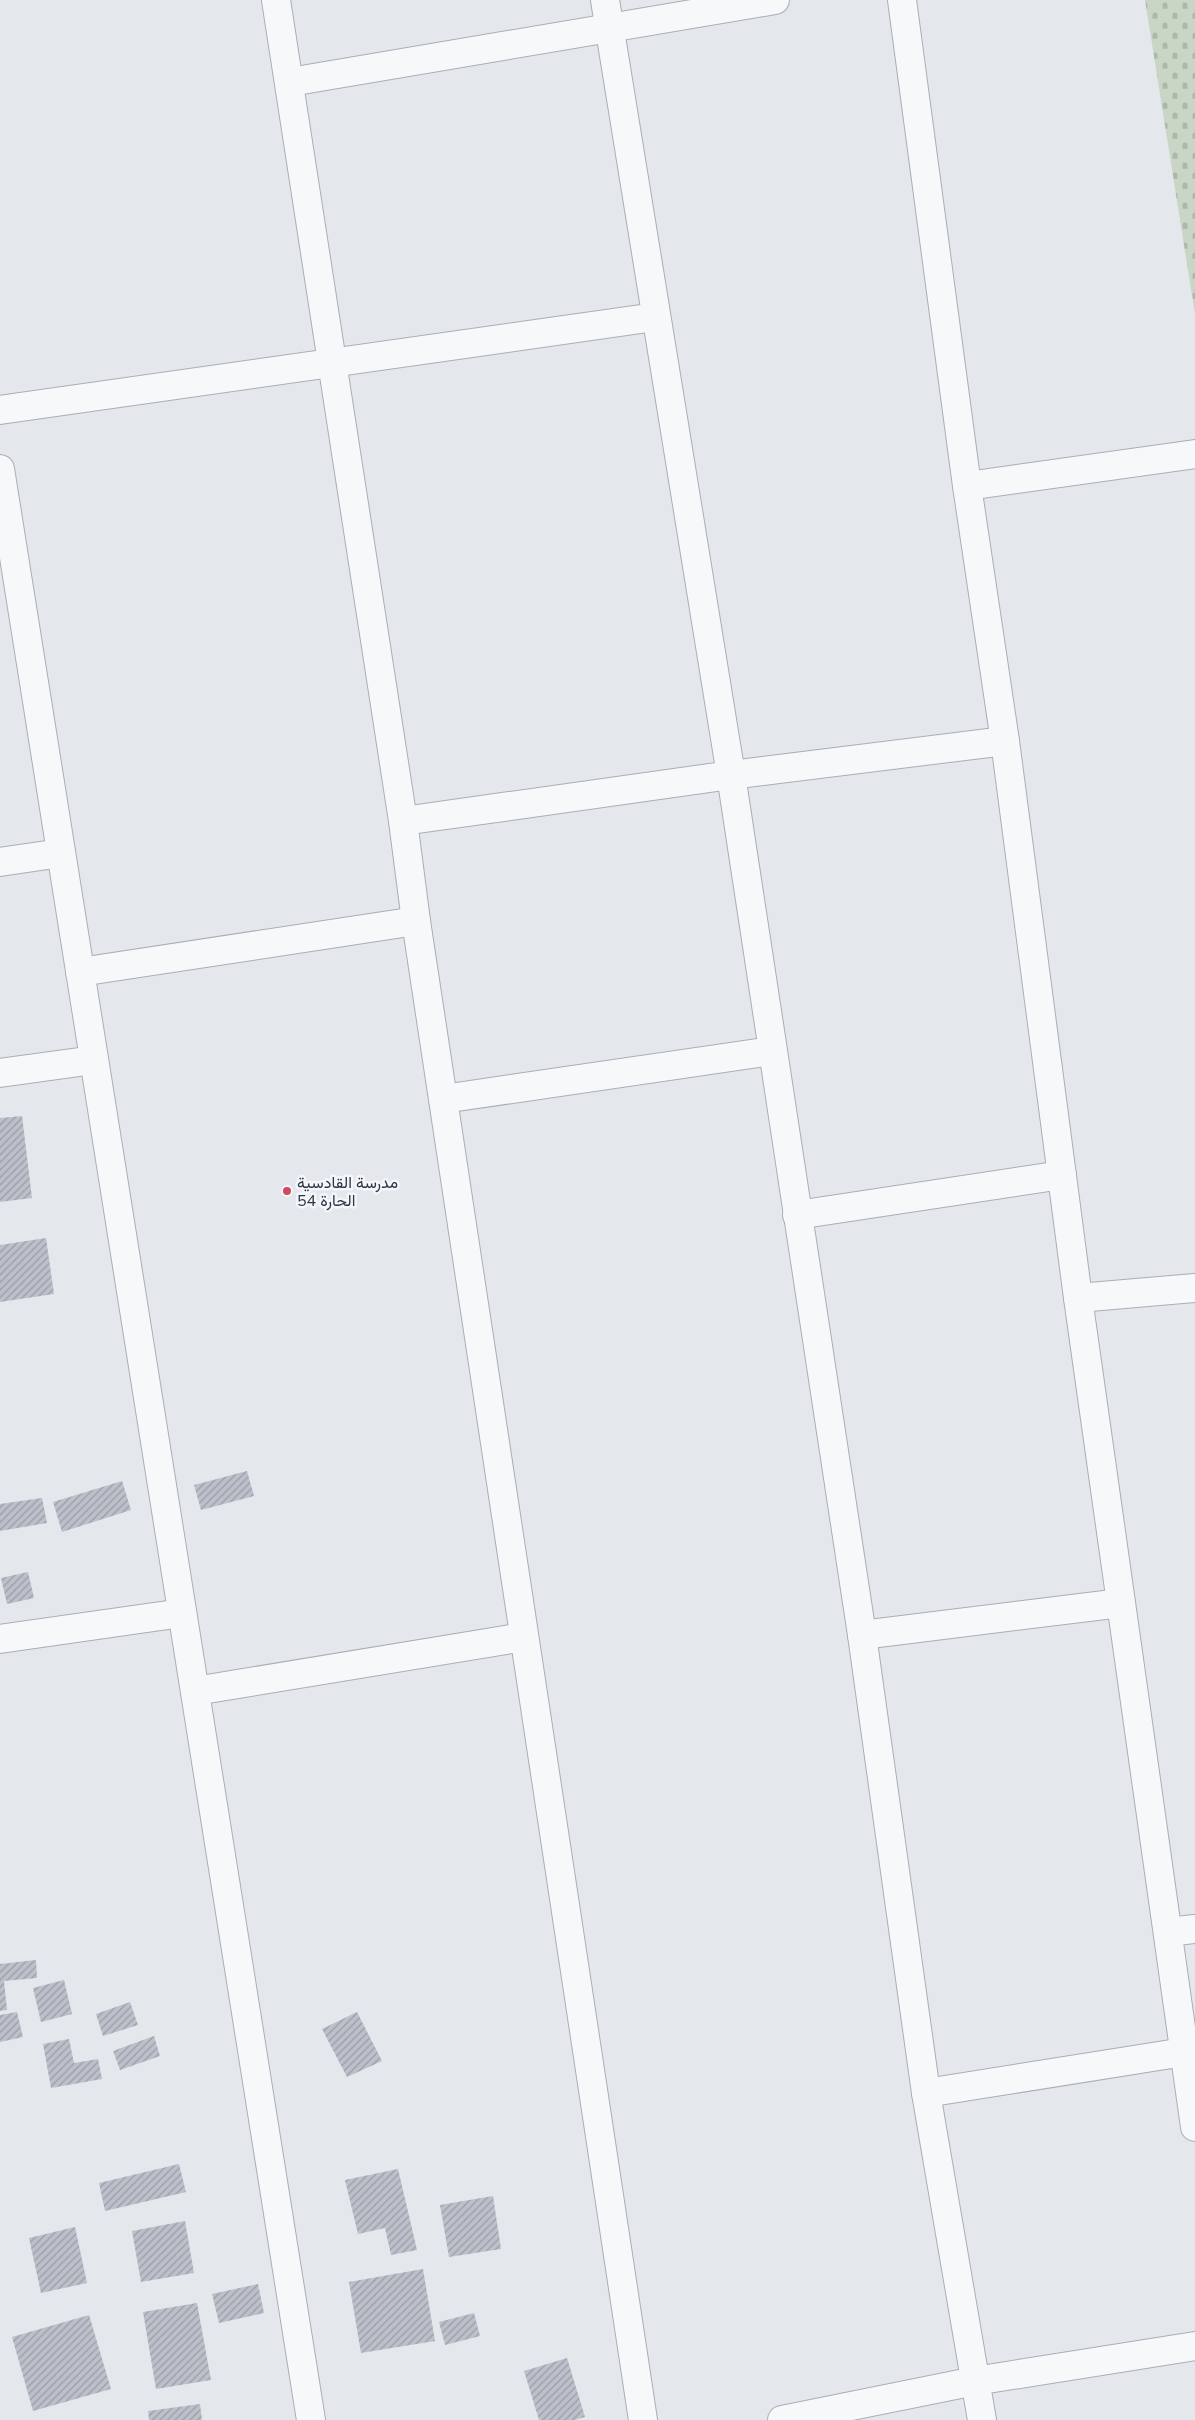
<svg xmlns="http://www.w3.org/2000/svg" width="1195" height="2420" viewBox="0 0 1195 2420" font-family="'Nunito Sans',Vazirmatn,sans-serif">
<defs>
<pattern id="cemetery-stones" width="16" height="16" patternUnits="userSpaceOnUse" patternTransform="scale(1.25)"><rect width="16" height="16" fill="#c9d6c5"/><path d="M2 7V4a2 2 0 0 1 4 0v3zM10 15v-3a2 2 0 0 1 4 0v3z" fill="#adb8ab"/></pattern>
<pattern id="building-hatch" width="6" height="6" patternUnits="userSpaceOnUse" patternTransform="scale(1.25)"><rect width="6" height="6" fill="#bbc0ca"/><path d="M-1 1l2-2M0 6l6-6M5 7l2-2" fill="none" stroke="#989da6"/></pattern>
</defs>
<rect width="100%" height="100%" fill="#e4e7ec"/>
<polygon fill="url(#cemetery-stones)" points="1145,0 1195,0 1195,314"/>
<g fill="url(#building-hatch)">
<polygon points="22,1116 32,1198 0,1202 0,1118"/>
<polygon points="46,1238 54,1294 0,1302 0,1245"/>
<polygon points="247,1471 254,1496 201,1510 194,1485"/>
<polygon points="122,1481 131,1510 62,1532 53,1502"/>
<polygon points="42,1498 47,1523 0,1531 0,1504"/>
<polygon points="28,1572 34,1598 7,1604 1,1578"/>
<polygon points="36,1960 37,1978 4,1981 7,2010 0,2011 0,1964"/>
<polygon points="64,1980 72,2014 41,2022 33,1988"/>
<polygon points="130,2002 138,2025 103,2036 96,2014"/>
<polygon points="17,2012 23,2037 0,2042 0,2015"/>
<polygon points="357,2012 382,2061 347,2077 322,2029"/>
<polygon points="154,2036 160,2056 120,2070 113,2051"/>
<polygon points="69,2039 74,2063 98,2059 102,2079 51,2088 43,2044"/>
<polygon points="179,2164 186,2192 105,2211 99,2183"/>
<polygon points="398,2169 417,2250 391,2255 385,2228 358,2234 345,2180"/>
<polygon points="493,2196 501,2249 449,2257 440,2205"/>
<polygon points="185,2221 194,2273 141,2282 132,2231"/>
<polygon points="75,2227 87,2283 41,2293 29,2238"/>
<polygon points="423,2269 435,2341 361,2353 349,2282"/>
<polygon points="258,2284 264,2313 219,2323 212,2294"/>
<polygon points="197,2303 211,2380 156,2389 143,2312"/>
<polygon points="474,2313 480,2336 445,2345 439,2322"/>
<polygon points="89,2315 111,2389 33,2411 12,2337"/>
<polygon points="567,2358 585,2417 574,2420 539,2420 524,2371"/>
<polygon points="200,2404 202,2420 149,2420 148,2411"/>
</g>
<g fill="none" stroke-linecap="round" stroke-linejoin="round">
<g stroke="#a9aeb7" stroke-width="30">
<g id="street">
<polyline points="276,0 403,821 416,921 643,2420"/>
<polyline points="605,0 731,775 862,1635 926,2093 982,2420"/>
<polyline points="902,0 967,486 1005,741 1078,1298 1195,2127"/>
<polyline points="290,82 775,0"/>
<polyline points="0,410 655,317"/>
<polyline points="0,469 311,2420"/>
<polyline points="967,486 1195,454"/>
<polyline points="403,821 731,775 1005,741"/>
<polyline points="0,862 61,853"/>
<polyline points="80,972 416,921"/>
<polyline points="0,1073 94,1060"/>
<polyline points="443,1099 772,1051"/>
<polyline points="797,1215 1062,1175"/>
<polyline points="1078,1298 1195,1288"/>
<polyline points="862,1635 1121,1603"/>
<polyline points="0,1639 182,1613"/>
<polyline points="195,1691 524,1637"/>
<polyline points="1168,1932 1195,1929"/>
<polyline points="926,2093 1184,2052"/>
<polyline points="782,2420 975,2381 1195,2346"/>
</g>
</g>
<use href="#street" stroke="#f7f8fa" stroke-width="28"/>
</g>
<circle fill="#d1495b" stroke="#f4f6f9" stroke-width="2" cx="287" cy="1191" r="5"/>
<g text-anchor="middle" stroke-width="5" stroke-linejoin="round" paint-order="stroke">
<g font-size="16" fill="#2b3445" stroke="#f4f6f9" text-anchor="start">
<text x="297" y="1188">مدرسة القادسية<tspan x="297" dy="18">الحارة 54</tspan></text>
</g>
</g>
</svg>
